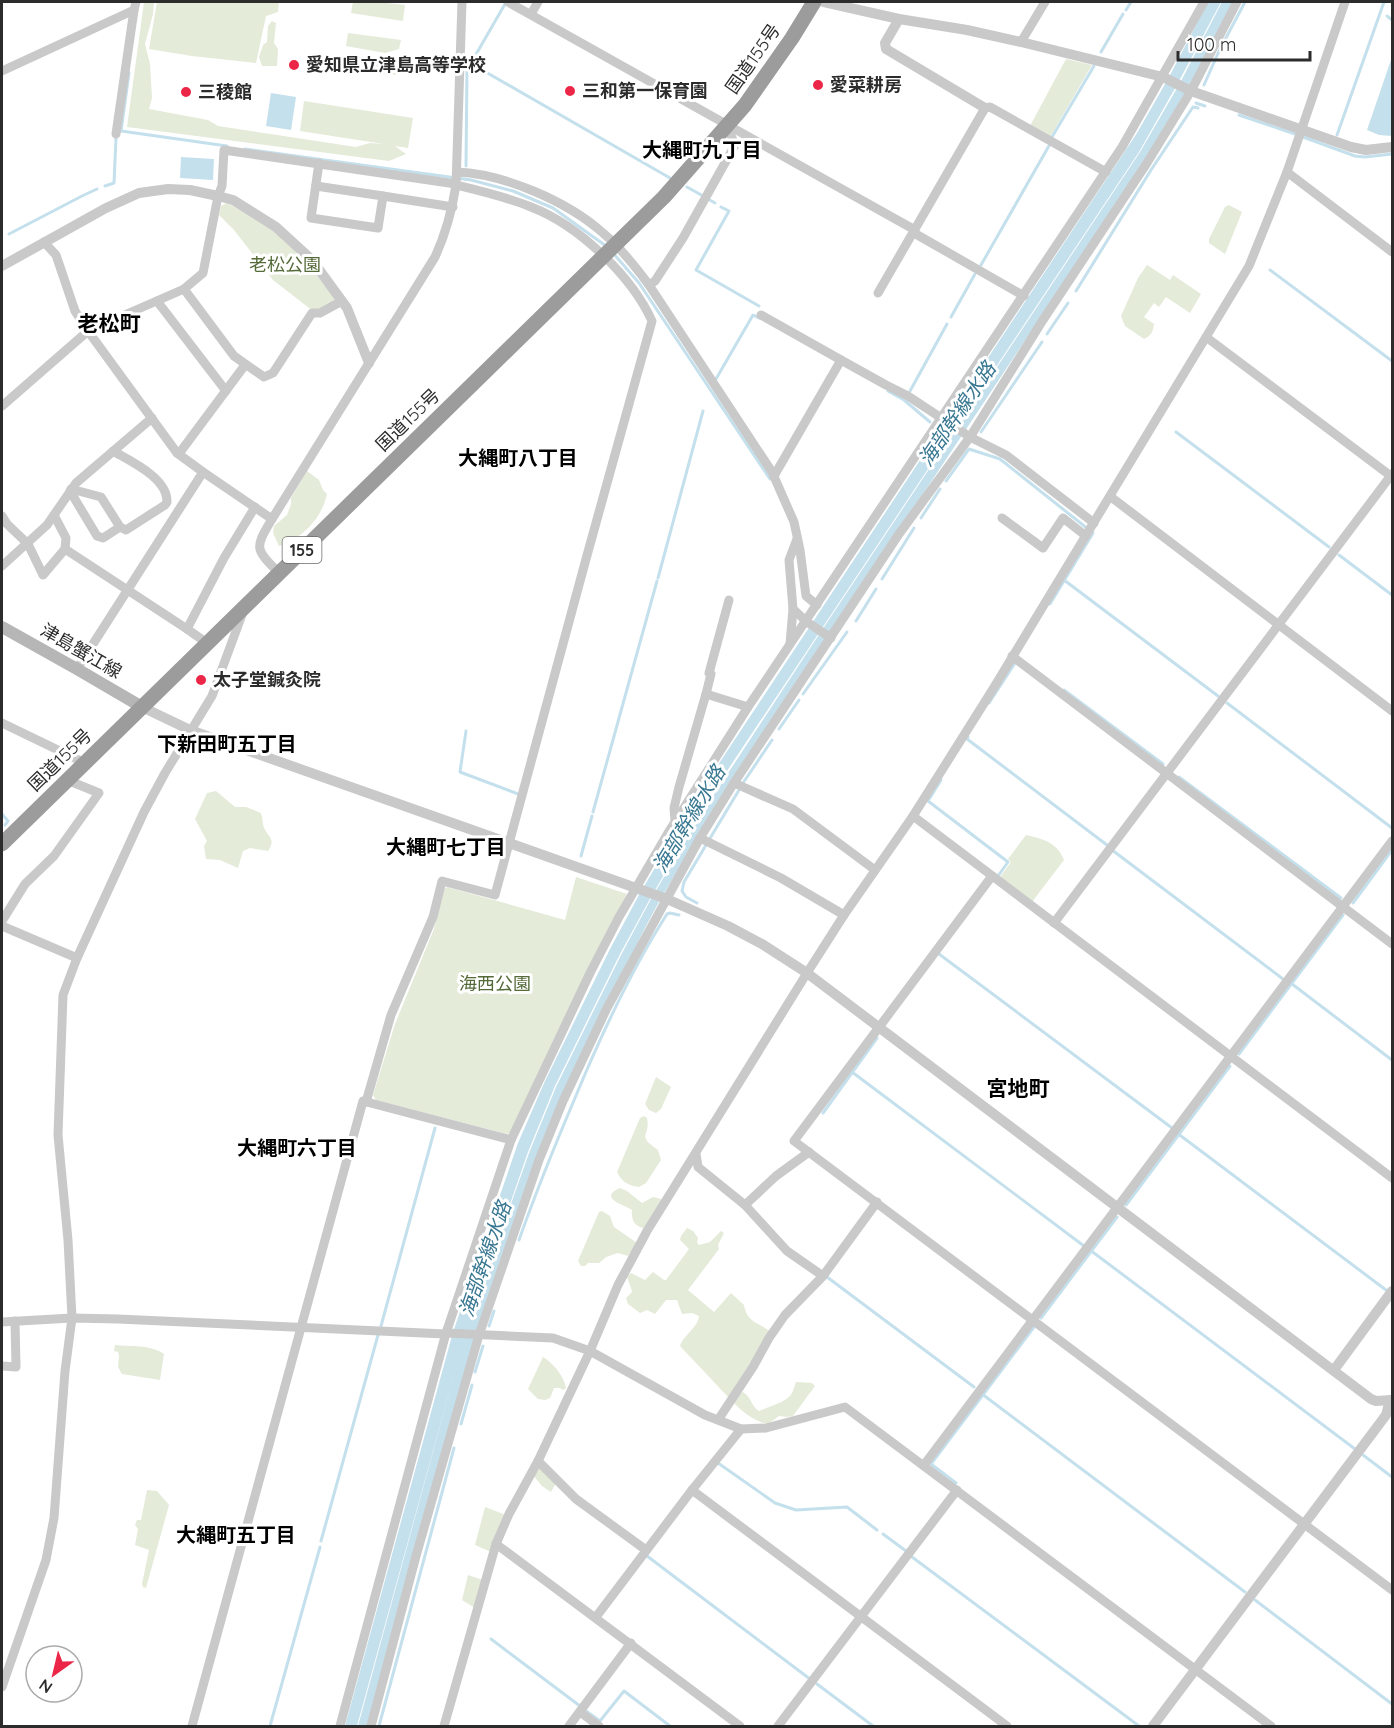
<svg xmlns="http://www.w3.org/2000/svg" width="1394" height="1728" viewBox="0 0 1394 1728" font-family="Quicksand,'Noto Sans JP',sans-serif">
<rect width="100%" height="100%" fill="#fff"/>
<g fill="#e4ebd9">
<polygon points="144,2 154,2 153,14 145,44 150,64 152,98 149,109 208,120 218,126 356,147 370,143 384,144 300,131 304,101 413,118 408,148 395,146 406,154 389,161 127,127"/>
<polygon points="157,2 279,2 278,12 266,16 256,63 192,56 149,49"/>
<polygon points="353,2 377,2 405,5 403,21 351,13"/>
<polygon points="272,21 276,23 274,43 278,49 277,66 262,66 259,57 263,45 267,42 268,26"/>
<polygon points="348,33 401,40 399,49 385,53 346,46"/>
<polygon points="345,54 391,61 398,58 396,75 343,68"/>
<polygon points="1066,59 1092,65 1050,137 1030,126"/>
<polygon points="227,203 268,226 297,250 335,299 331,304 313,311 273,280 234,230 219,215 221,206"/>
<polygon points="1229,205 1242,212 1225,254 1209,243 1209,239 1225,207"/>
<path d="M1147,265L1170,280L1173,275L1201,294L1190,313L1166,297L1159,307L1154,303L1144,317L1154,324C1153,332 1151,336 1144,339L1125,326L1121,316L1138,278Z"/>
<path d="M307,471L319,480L323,490L327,494C322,518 302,539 279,546L273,533L274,526L287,515L291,504V498Z"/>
<path d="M216,791L235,807H246L261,813C263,818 262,823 264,828C269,838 276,839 268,851L250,848L243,851L238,868L220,860L206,859L204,846L207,841L195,819L207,793Z"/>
<path d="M1026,835C1043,839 1057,842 1064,860L1032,902L1000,877L1011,862L1008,859Z"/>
<polygon points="576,877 627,894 554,1039 511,1133 507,1134 376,1100 373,1095 395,1024 434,929 444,889 447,887 565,920"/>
<polygon points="656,1077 671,1087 661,1109 656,1113 649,1110 645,1104"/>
<path d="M644,1116L647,1118C651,1137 635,1134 658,1150L661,1160L646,1183L639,1187C627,1185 622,1182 617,1172L640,1118Z"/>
<path d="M620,1188L627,1191L642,1203L653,1197L661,1199L664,1203L647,1229C635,1227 631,1221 632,1210C625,1205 597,1198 620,1188Z"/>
<polygon points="602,1211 610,1216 614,1227 637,1243 628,1256 618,1253 606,1257 599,1263 588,1263 585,1266 581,1266 578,1261 599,1212"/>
<path d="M687,1228L693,1231L698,1238L697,1242L699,1245L710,1242L721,1231L724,1233L718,1245L719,1249L688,1290L714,1312L731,1293L744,1305C747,1322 757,1322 770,1331L729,1398L680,1346C684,1334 698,1328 699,1316L692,1313L682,1314L677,1300H666L655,1314L647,1310L640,1313L628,1304L626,1298L632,1292C631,1286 628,1282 627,1276L631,1273L645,1280L653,1272L664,1280H666L689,1249L680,1240L681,1236Z"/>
<path d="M115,1345C130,1347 150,1344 164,1354L160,1380L122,1374L118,1367L119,1356L118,1352L114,1351Z"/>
<path d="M543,1357C553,1363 564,1376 566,1388L563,1390L560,1388H554L550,1398L545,1400L538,1399L528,1389Z"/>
<path d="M796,1382L812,1383L815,1386L793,1416L787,1417L779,1416L768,1424C757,1423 741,1411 734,1403L740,1393L743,1392C752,1398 751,1406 759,1411C768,1407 783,1403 790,1396C793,1393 794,1387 796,1382Z"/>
<polygon points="538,1467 556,1483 551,1492 542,1486 533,1475"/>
<polygon points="147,1490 157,1491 169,1505 146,1588 143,1587 142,1584 149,1550 135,1545 138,1529 135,1525 137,1520 141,1520"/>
<polygon points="485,1507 506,1515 501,1521 501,1525 491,1552 475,1545"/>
<polygon points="468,1575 483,1580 475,1608 462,1600"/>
</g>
<g fill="#c4e0ec">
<polygon points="1208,2 1221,2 1178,83 1139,152 709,798 651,897 620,954 555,1086 528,1152 468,1325 529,1153 556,1087 621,955 652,897 711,799 820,633 1140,152 1180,83 1222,2 1233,2 1188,88 1144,161 718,803 660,900 646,926 562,1096 476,1333 368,1726 358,1726 457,1364 357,1726 345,1726 453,1332 518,1143 545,1081 610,949 640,893 700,792 1137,133 1169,77"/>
<polygon points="1392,57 1392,136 1379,135 1367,130"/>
<polygon points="271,93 296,97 291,130 266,126"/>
<polygon points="181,157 214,159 213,180 180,178"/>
</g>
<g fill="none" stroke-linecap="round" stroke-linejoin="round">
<g stroke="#c4e0ec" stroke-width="3">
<polyline points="1126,10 1131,2"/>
<polyline points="1387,16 1392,20"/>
<polyline points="1101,52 1123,14"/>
<polyline points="471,63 505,4"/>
<polyline points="129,73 121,131 227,146"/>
<polyline points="1204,85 1219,51 1245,2"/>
<polyline points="1196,103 1205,106"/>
<polyline points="1239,115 1295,134"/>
<polyline points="1337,135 1384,2"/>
<polyline points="1052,137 1094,66"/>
<polyline points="1303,137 1355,156 1365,157 1392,154"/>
<polyline points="245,149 471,180 513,191 553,208 606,246"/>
<polyline points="466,166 467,68 470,63 670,178"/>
<polyline points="105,186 114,183 116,138"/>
<polyline points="687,187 703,196"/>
<polyline points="708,199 715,203"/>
<polyline points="721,207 729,211 696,270 759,306"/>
<polyline points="9,234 82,196 97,189"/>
<polyline points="613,253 639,283 770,479"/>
<polyline points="981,265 1050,144"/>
<polyline points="1270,270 1392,361"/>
<polyline points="1076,291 1151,170 1193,107 1198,108"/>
<polyline points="951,317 975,274"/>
<polyline points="1047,334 1068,303"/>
<polyline points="716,379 753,315 759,318"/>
<polyline points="888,391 904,400 930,422"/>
<polyline points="910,391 947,324"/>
<polyline points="981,432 1042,342"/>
<polyline points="1176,432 1329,547"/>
<polyline points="946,481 969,449 1000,459 1088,529"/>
<polyline points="921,518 940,489"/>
<polyline points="1339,555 1392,595"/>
<polyline points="658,578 703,411"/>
<polyline points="882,579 914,528"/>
<polyline points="1064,580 1218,696"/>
<polyline points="1050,604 1093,533 1092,532"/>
<polyline points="856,621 876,589"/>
<polyline points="1064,690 1163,764"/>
<polyline points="803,694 847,632"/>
<polyline points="989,703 1015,663"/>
<polyline points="1227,703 1392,828"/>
<polyline points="779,729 799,700"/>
<polyline points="466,731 460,772 518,794"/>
<polyline points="968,737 967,739 1107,845"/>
<polyline points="1179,777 1341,898"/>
<polyline points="941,780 928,801 1008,862 998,876"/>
<polyline points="743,783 772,740"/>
<polyline points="593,812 657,581"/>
<polyline points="2,814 8,821 5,825"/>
<polyline points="709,840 739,790"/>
<polyline points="1112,850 1283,979"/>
<polyline points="581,856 592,816"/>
<polyline points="697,903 686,897 682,891 684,882 706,845"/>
<polyline points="1353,903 1392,850"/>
<polyline points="939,954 1172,1128"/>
<polyline points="1292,984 1392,1060"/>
<polyline points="1239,1054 1343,915"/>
<polyline points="852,1072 1084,1246"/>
<polyline points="823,1113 877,1038"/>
<polyline points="1177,1133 1386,1290"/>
<polyline points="1126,1205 1230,1066"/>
<path d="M519,1240C536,1192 555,1145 575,1098C601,1035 630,972 667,914L670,913L679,915"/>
<polyline points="1090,1250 1355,1449"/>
<polyline points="827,1277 974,1387"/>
<polyline points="1041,1318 1117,1217"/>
<polyline points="381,1326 435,1128"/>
<polyline points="489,1326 494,1311"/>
<polyline points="475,1372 483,1346"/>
<polyline points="982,1394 1245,1592"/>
<polyline points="461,1424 472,1385"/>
<polyline points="1363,1455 1392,1477"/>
<polyline points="718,1463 775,1503 796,1510 847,1507 877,1530"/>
<polyline points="956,1483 931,1464 1034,1327"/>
<polyline points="883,1534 906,1551"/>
<polyline points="321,1541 378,1335"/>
<polyline points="647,1556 810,1679"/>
<polyline points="912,1557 1139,1726"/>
<polyline points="1255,1600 1392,1704"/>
<polyline points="491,1639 580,1706"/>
<polyline points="817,1684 873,1726"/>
<polyline points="586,1711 600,1721 624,1691 670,1726"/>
<polyline points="270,1726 320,1547"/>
<polyline points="379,1726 454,1448"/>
</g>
<g stroke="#c9c9c9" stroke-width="9">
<polyline points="508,2 915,230"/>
<polyline points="531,14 538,2"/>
<polyline points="1021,42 1045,2"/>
<polyline points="2,71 134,10 136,2"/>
<polyline points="116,134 134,10"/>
<polyline points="319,163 311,218 378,228 383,196 453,207"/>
<path d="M457,172C504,174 567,201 603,233C621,248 635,266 649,285L772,472L794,522L800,550L806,596L817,605"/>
<polyline points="1287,172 1392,252"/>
<polyline points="316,186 383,196"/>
<polyline points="914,233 1024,296"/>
<polyline points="44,242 56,255 75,311 88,331 177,453 203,472 272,519"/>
<polyline points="649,285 655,281 683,238 735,145 727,126"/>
<polyline points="184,289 234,356 264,377 273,373 312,313 320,313 342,301"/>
<polyline points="878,293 985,108 990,107 1106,172"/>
<polyline points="157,301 226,391"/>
<polyline points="761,315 841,360"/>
<polyline points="1206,337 1392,477"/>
<polyline points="2,406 88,331 184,289 203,273 218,196 222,186 224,150 456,184"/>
<polyline points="177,453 181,451 245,365"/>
<polyline points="774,476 841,360 886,385 908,396 970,437 1006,455 1094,523"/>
<path d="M71,489L101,497L120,527L126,530L165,505L167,502C168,478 130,461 113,451"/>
<polyline points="70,491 97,536 103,538 120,527"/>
<polyline points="1111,497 1392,711"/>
<polyline points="54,515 66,538 65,549 187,629 224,558 255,507"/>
<polyline points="2,516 7,524 28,544 43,575 65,549"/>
<polyline points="1002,518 1043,548 1063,518 1086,536"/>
<polyline points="797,539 789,560 793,609 807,622 831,638"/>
<polyline points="2,566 47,525 76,483 152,418"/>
<path d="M279,573C254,548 255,548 272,519L435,257C446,233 452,211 456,185L462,2"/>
<polyline points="187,629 207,643"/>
<polyline points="790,644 793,609"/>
<polyline points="1012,656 1392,944"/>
<polyline points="77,669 203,472"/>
<polyline points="706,694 711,674 709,673 729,600"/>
<polyline points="2,723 85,763"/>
<polyline points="734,783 793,809 875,870"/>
<polyline points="913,816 1392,1178"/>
<polyline points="675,821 674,808 679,787 706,694 748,707"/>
<polyline points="700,838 781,878 844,915"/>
<polyline points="992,876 794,1141 1392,1590"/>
<polyline points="2,921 25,884 54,856 99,793 67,780"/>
<polyline points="1054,923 1392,474"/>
<polyline points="2,926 77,958"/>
<path d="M366,1102L391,1015L433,917L442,881L495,895L586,559L652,321C631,275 578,225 531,207C507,197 481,191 456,185"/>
<polyline points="696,1154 698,1167 745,1205 787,1251 823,1276"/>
<polyline points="745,1205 776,1176 809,1152"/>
<polyline points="2,1322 72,1318 118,1319 445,1334"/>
<polyline points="446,1333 553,1338 590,1351 705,1415 741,1429 766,1428 845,1407 1271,1726"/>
<polyline points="2,1366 16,1367 15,1321"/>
<polyline points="718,1420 753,1367 769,1338 785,1315 823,1276 877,1202"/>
<polyline points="538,1461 576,1499 646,1550"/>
<polyline points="924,1465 1392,841"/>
<polyline points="692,1490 1007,1726"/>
<polyline points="496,1544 740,1726"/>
<polyline points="596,1617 692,1490 741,1429"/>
<polyline points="2,1687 46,1560 54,1518 65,1371 72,1318 68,1240 58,1135 63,995 77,958 144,812 165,773 212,696 243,612"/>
<polyline points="580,1712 599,1726"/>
<polyline points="192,1726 363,1101 511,1140"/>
<polyline points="340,1726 446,1333 511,1140 590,973 619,917 668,833 748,707 1122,147 1204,2"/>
<polyline points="371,1726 416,1556 479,1335 539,1160 563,1101 607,1008 700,838 734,783 899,534 970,437 1041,323 1147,163 1191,91 1237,2"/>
<polyline points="444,1726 496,1544 509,1514 538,1461 590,1351 618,1285 647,1231 807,973 844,915 913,816 993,689 1249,266 1287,172 1345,2"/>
<polyline points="569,1726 631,1643"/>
<polyline points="778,1726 957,1490"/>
</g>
<g stroke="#c9c9c9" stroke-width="10">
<polyline points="824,2 899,19 967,30 1021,42 1163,77 1191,91 1351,147 1366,150 1392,147"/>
<polyline points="899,19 885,43 886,49 985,108"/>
<polyline points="2,266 106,208 139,193 168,189 190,190 218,196 233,200 276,227 312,260 347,308 369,363"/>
<polyline points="142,707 190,730 667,899 728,926 762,944 807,973 1371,1399 1376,1401 1392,1400"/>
<polyline points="1334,1370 1392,1291"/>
<polyline points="1153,1726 1386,1415 1390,1400"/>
</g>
<polyline stroke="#b6b6b6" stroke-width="12" points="2,627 77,669 142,707"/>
<polyline stroke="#9c9c9c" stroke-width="15" points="2,844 664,197 745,105 792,38 814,2"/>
</g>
<g fill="#ec2647" stroke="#fff" stroke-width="2">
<circle cx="294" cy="65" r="6"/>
<circle cx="818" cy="85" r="6"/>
<circle cx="570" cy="91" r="6"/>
<circle cx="186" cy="92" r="6"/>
<circle cx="201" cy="680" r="6"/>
</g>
<g text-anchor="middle" stroke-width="6" stroke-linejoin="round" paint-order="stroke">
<rect fill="#fff" stroke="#6b6b6b" stroke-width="1.5" x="282.5" y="537" width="39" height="26" rx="4.5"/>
<g font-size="16" font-weight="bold" fill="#2c2c2c">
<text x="302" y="556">155</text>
</g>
<g font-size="18" fill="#2c2c2c" stroke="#fff">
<text transform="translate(753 59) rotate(-55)" y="6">国道155号</text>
<text transform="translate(408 420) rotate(-44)" y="6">国道155号</text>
<text transform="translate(81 651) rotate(30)" y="6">津島蟹江線</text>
<text transform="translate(60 760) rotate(-44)" y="6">国道155号</text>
</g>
<g font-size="18" font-weight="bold" fill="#2c2c2c" stroke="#fff" text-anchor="start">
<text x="306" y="71">愛知県立津島高等学校</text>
<text x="830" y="91">愛菜耕房</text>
<text x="582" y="97">三和第一保育園</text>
<text x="198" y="98">三稜館</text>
<text x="213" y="686">太子堂鍼灸院</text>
</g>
<g font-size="18" fill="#546a38" stroke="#fff">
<text x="285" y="271">老松公園</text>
<text x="495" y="990">海西公園</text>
</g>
<g font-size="20" font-weight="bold" fill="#000" stroke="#fff">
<text x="702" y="157">大縄町九丁目</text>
<text x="518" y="465">大縄町八丁目</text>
<text x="227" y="751">下新田町五丁目</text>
<text x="446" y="854">大縄町七丁目</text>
<text x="297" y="1155">大縄町六丁目</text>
<text x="236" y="1542">大縄町五丁目</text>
</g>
<g font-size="20" font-style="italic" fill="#387791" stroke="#fff">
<text transform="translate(957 414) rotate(-56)" y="7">海部幹線水路</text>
<text transform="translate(689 819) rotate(-59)" y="7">海部幹線水路</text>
<text transform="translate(485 1259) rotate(-71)" y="7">海部幹線水路</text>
</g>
<g font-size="21" font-weight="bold" fill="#000" stroke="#fff">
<text x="109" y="331">老松町</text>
<text x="1018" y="1096">宮地町</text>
</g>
</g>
<rect width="1394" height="1728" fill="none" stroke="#2c2c2c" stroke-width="6"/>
<g transform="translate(54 1674) rotate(214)"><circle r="28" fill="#ffffff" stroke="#ababab" stroke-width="1.5"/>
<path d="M0-4.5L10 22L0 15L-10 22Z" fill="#ec2647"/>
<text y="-9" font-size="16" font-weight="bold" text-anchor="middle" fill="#2c2c2c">N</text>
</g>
<path d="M1178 51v9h132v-9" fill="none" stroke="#2c2c2c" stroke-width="3"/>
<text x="1187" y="51" font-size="18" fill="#2c2c2c" stroke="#ffffff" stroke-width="4.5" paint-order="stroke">100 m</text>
</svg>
